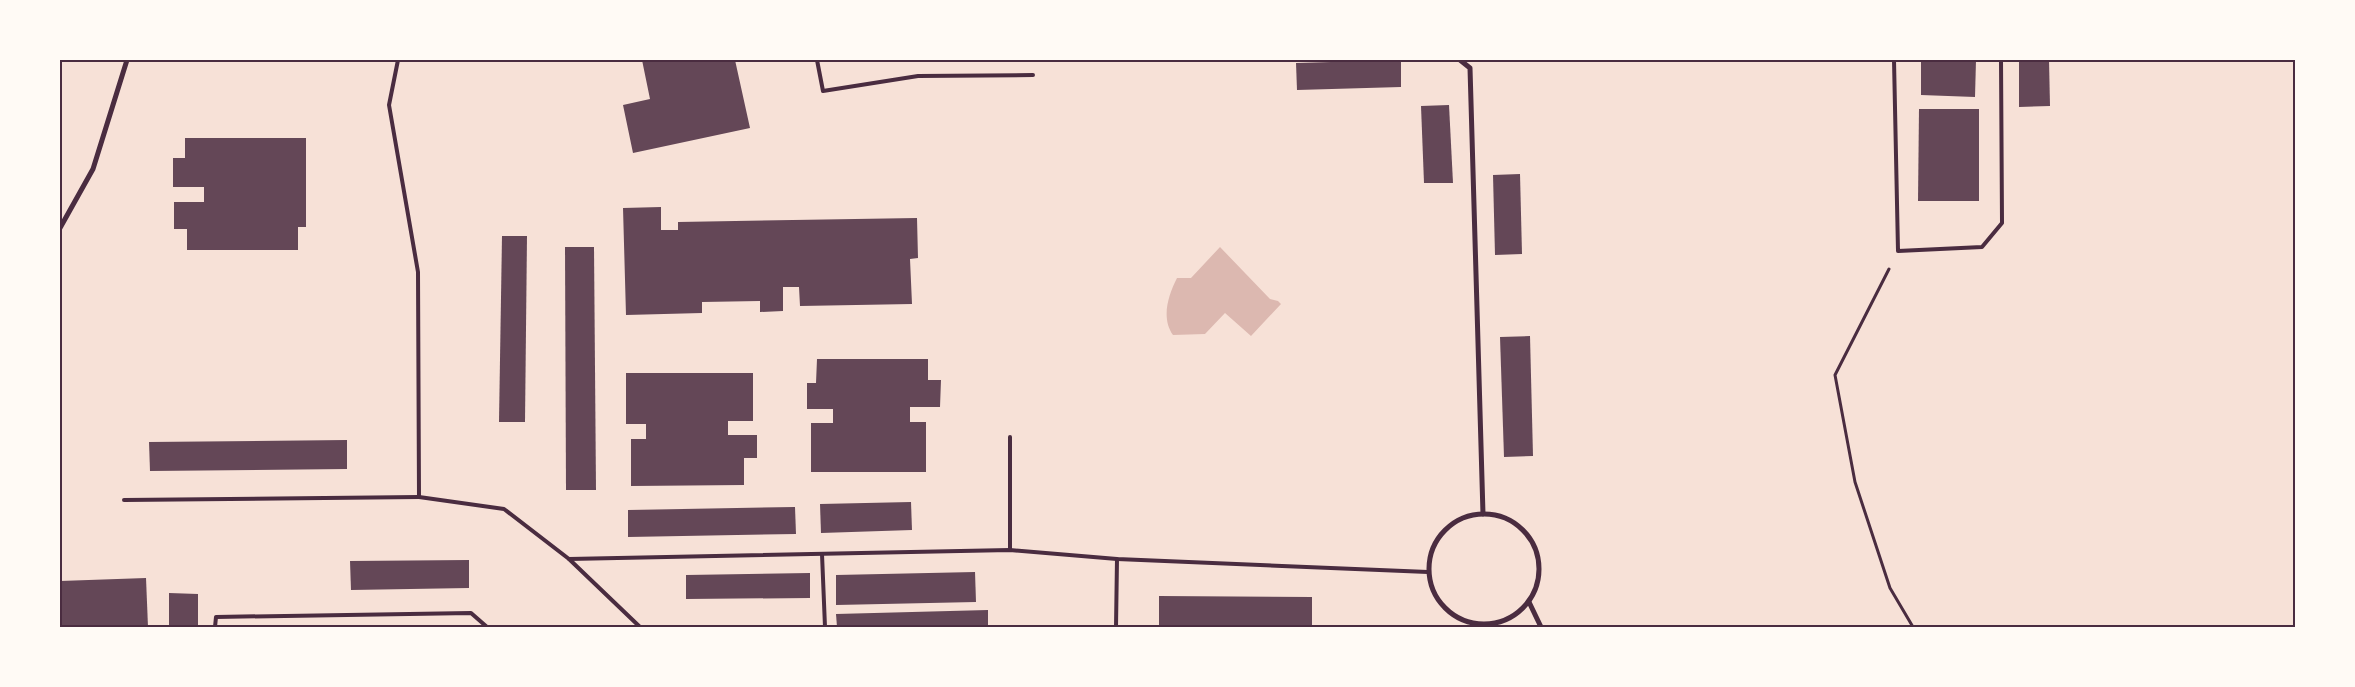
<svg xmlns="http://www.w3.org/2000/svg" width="2355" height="687" viewBox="0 0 2355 687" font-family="Cabin,sans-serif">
<rect width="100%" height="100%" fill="#f7e1d7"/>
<path fill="#dcb8b0" d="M1220,247L1270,299L1278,301L1281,304L1251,336L1225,313L1205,334L1173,335C1161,318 1168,296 1177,278H1191Z"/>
<g fill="#644757">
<polygon points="642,60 735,60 750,128 633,153 623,105 650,99"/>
<polygon points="1401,60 1401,87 1297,90 1296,63"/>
<polygon points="1921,60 1976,60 1975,97 1921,95"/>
<polygon points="2019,60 2049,60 2050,106 2019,107"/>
<polygon points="1449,105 1453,183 1424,183 1421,106"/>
<polygon points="1919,109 1979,109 1979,201 1918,201"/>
<polygon points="185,138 306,138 306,227 298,227 298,250 187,250 187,229 174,229 174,202 204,202 204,187 173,187 173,158 185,158"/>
<polygon points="1520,174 1522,254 1495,255 1493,175"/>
<polygon points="661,207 661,230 678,230 678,222 917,218 918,258 910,259 912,304 800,306 799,287 783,287 783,311 760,312 760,301 702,302 702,313 626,315 623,208"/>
<polygon points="502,236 527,236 525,422 499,422"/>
<polygon points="565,247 594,247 596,490 566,490"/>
<polygon points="1530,336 1533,456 1504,457 1500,337"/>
<polygon points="817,359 928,359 928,380 941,380 940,407 910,407 910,422 926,422 926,472 811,472 811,423 833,423 833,409 807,409 807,383 816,383"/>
<polygon points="626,373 753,373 753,421 728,421 728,435 757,435 757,458 744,458 744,485 631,486 631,439 646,439 646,424 626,424"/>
<polygon points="347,440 347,469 150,471 149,442"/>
<polygon points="911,502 912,530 821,533 820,504"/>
<polygon points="795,507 796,534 628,537 628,510"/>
<polygon points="469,560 469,588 351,590 350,561"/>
<polygon points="975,572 976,602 836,605 836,575"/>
<polygon points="810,573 810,598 686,599 686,575"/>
<polygon points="146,578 148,627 60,627 60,581"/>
<polygon points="169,593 198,594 198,627 169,627"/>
<polygon points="1159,596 1312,597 1312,627 1159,627"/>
<polygon points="988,610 988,627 837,627 836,614"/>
</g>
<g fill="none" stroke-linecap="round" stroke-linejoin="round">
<polyline stroke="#4a2c40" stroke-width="3" points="1889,269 1835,375 1855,482 1890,588 1913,627"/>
<g stroke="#4a2c40" stroke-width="4">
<polyline points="398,60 389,105 418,272 419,497 504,509 569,559 1010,550 1117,559 1428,572"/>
<polyline points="817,60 823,91 918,76 1033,75"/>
<polyline points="1894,60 1898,251 1982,247 2002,223 2001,60"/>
<polyline points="1010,437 1010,550"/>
<polyline points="124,500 419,497"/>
<polyline points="822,554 825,627"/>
<polyline points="569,559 640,627"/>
<polyline points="215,627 216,617 471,613 487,627"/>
<polyline points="1116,627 1117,559"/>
</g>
<g stroke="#4a2c40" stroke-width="5">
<polyline points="1460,60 1470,68 1483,514"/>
<polyline points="60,228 93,169 127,60"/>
<circle cx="1484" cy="569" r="55"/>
<polyline points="1529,602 1541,627"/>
</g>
</g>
<rect width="2355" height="687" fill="none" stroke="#fffaf5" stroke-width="122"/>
<rect x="61" y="61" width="2233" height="565" fill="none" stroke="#4a2c40" stroke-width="2"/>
</svg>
